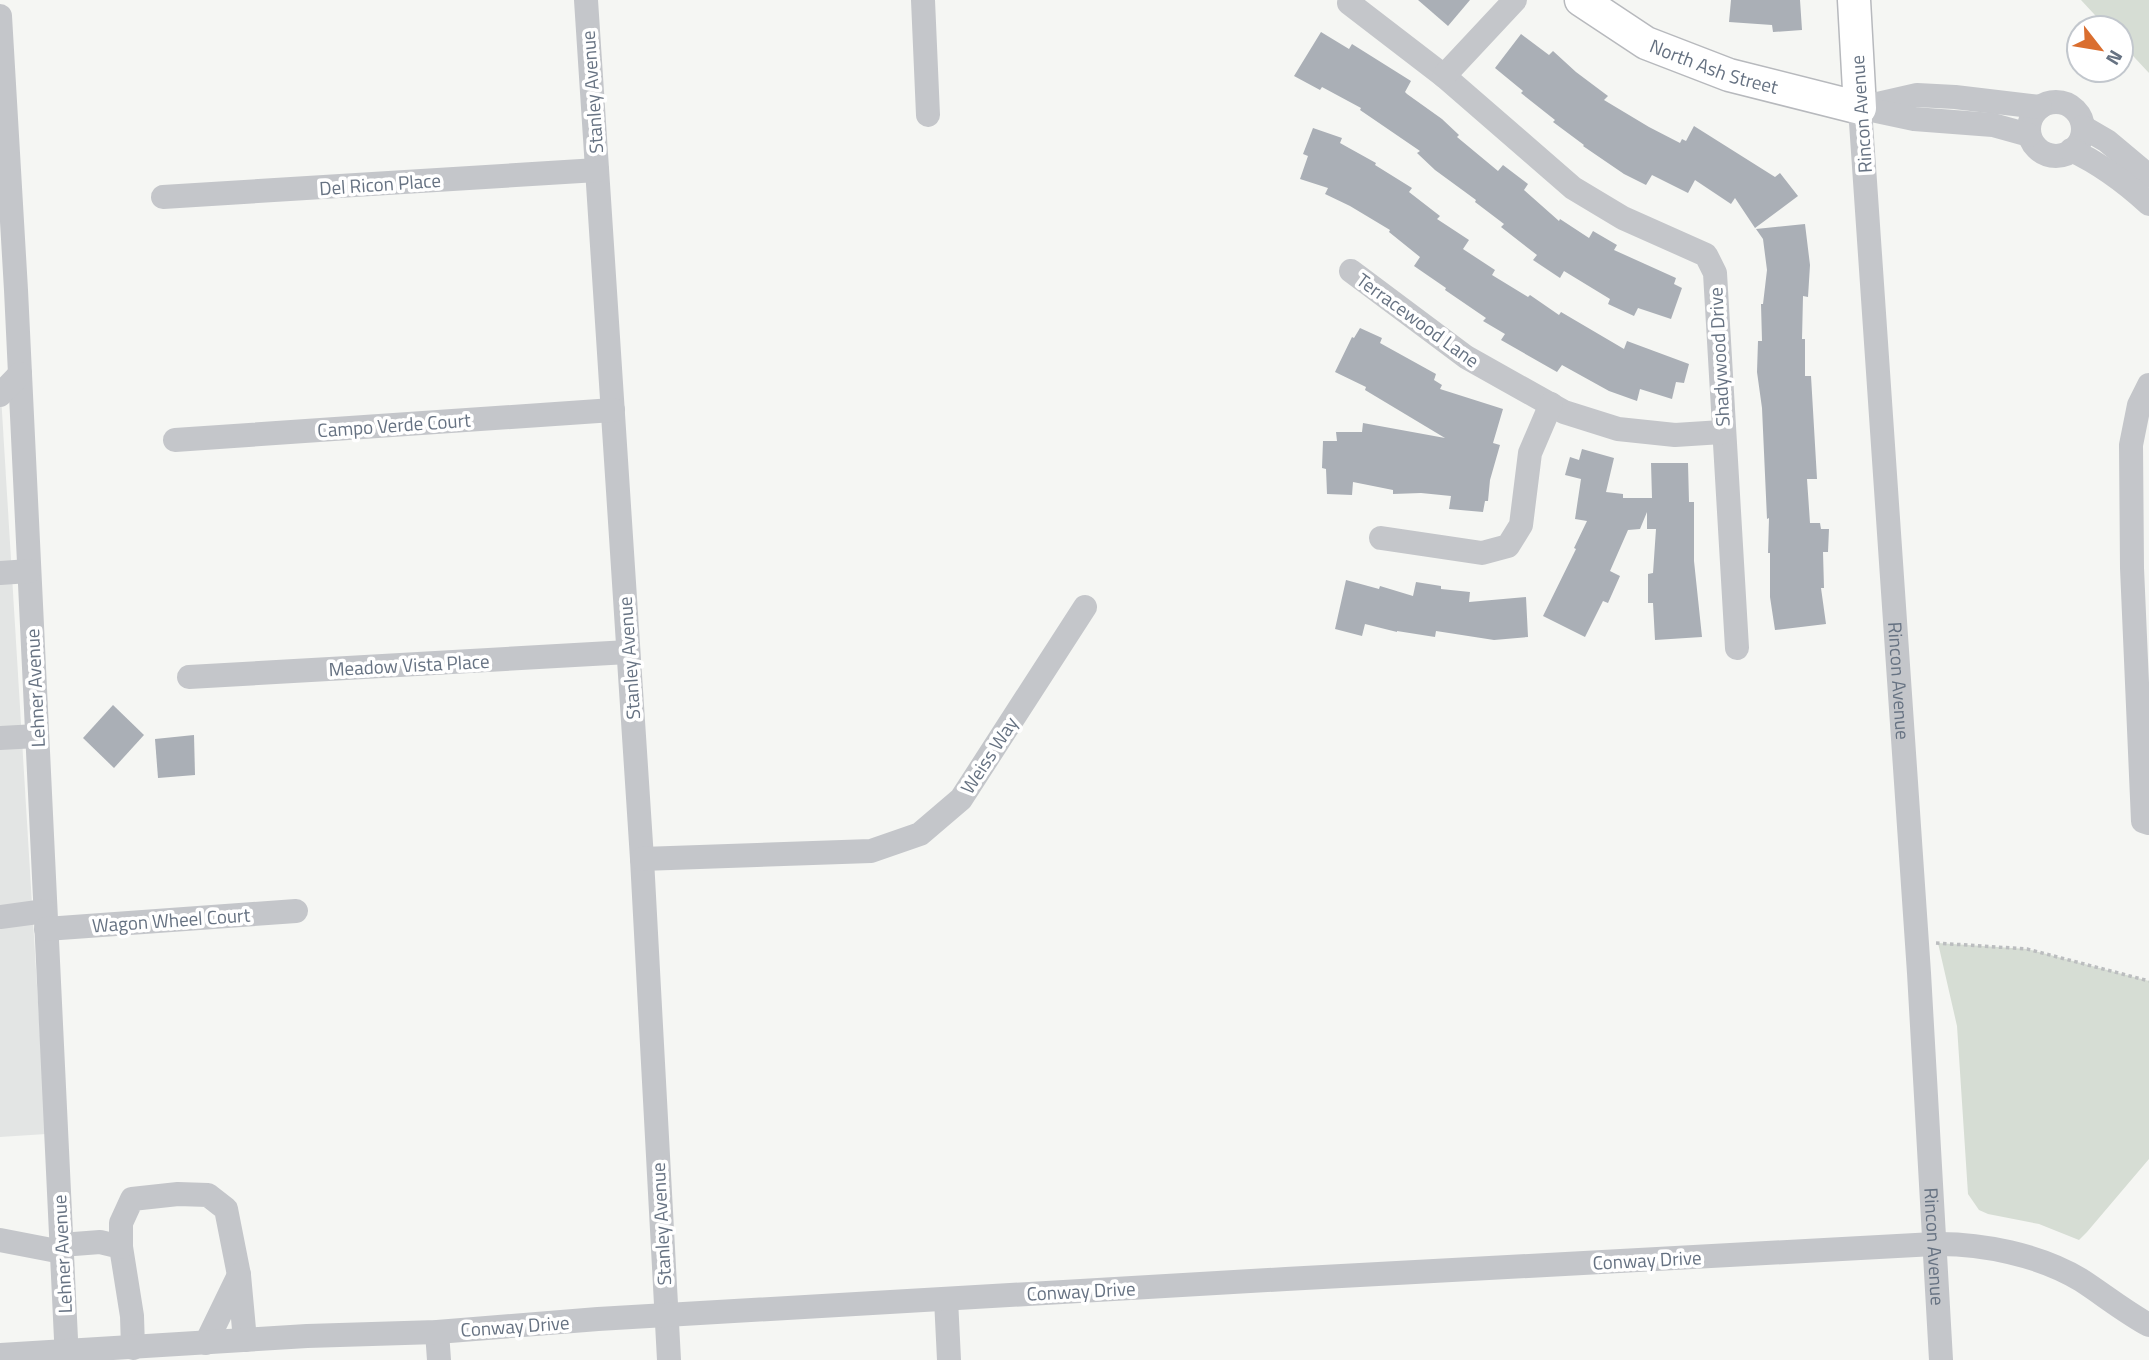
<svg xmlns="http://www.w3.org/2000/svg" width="2149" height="1360" viewBox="0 0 2149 1360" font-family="'Titillium Web',sans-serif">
<rect width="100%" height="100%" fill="#f5f6f3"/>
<polygon fill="#e3e5e4" points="0,379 46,1134 0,1137"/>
<g fill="#d6ddd4">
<polygon points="2081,0 2149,0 2149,73 2121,43 2121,28 2107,28"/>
<polygon points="1938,943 2027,949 2149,981 2149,1159 2087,1232 2079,1240 2039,1224 1988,1214 1979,1210 1968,1194 1957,1026"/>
</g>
<g fill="#aaafb6">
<polygon points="1418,0 1470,0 1448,26"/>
<polygon points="1731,0 1800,0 1802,30 1773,32 1772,25 1729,22"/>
<polygon points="1321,32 1349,49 1352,44 1411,81 1405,92 1407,94 1442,119 1459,135 1457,137 1498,171 1503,165 1528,184 1524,190 1559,221 1560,219 1589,238 1593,231 1617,245 1614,250 1676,278 1674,284 1682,288 1671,319 1638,308 1634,316 1608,304 1610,299 1564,271 1560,278 1533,260 1537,255 1501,227 1504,224 1475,202 1476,200 1435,170 1417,153 1420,151 1360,110 1361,108 1322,87 1320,90 1294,76"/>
<polygon points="1521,34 1549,55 1553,51 1576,72 1608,96 1604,100 1649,127 1680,143 1682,139 1686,141 1694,126 1775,177 1780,173 1798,196 1755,228 1735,198 1731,204 1695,180 1688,193 1652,175 1646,185 1624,174 1583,146 1584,145 1553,122 1555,120 1521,93 1523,91 1495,68"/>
<polygon points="1313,128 1342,138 1340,143 1376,163 1375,165 1412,188 1409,192 1440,216 1437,219 1469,240 1463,249 1495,270 1492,275 1528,297 1530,295 1559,315 1561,312 1624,349 1627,341 1689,364 1684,383 1676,382 1672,399 1640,389 1637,401 1609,391 1562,365 1557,372 1501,340 1505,334 1483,321 1486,318 1445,290 1446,288 1414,266 1420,257 1389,232 1390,230 1350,206 1325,194 1328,188 1300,179 1308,156 1303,154"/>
<polygon points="1805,224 1810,265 1808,297 1803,296 1802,339 1805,339 1805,376 1811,376 1817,479 1807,479 1810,523 1820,523 1821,529 1829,529 1828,552 1823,552 1824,588 1821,588 1826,624 1775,630 1770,597 1770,553 1768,553 1769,518 1767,519 1762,408 1757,372 1758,341 1762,341 1761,304 1763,304 1767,270 1763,239 1756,229"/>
<polygon points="1360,328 1382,338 1380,343 1436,374 1434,380 1442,385 1440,389 1503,409 1493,443 1500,445 1490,480 1488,501 1485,501 1483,512 1449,509 1451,496 1421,493 1393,494 1393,490 1353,482 1352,495 1327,494 1326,469 1322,468 1323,441 1337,441 1336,432 1362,432 1363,423 1445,438 1365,390 1366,387 1335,372 1352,337 1354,338"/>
<polygon points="1582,449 1614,458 1606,492 1623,494 1623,498 1652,498 1651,463 1688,463 1689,502 1694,502 1694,561 1702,637 1655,640 1653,603 1648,603 1648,574 1653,573 1656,529 1647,529 1647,512 1640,529 1628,530 1610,571 1620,576 1608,603 1603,601 1585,637 1543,616 1576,549 1574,548 1587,521 1575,519 1581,479 1565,475 1570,457 1579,460"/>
<polygon points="1346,580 1379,589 1380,586 1413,596 1416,582 1441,586 1441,589 1470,592 1469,602 1526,597 1528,637 1494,640 1436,631 1435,637 1397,631 1397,632 1365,624 1362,636 1335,629"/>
<polygon points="113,705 144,735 114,768 83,738"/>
<polygon points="194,735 195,775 158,778 155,739"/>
</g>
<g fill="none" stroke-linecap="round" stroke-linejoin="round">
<g stroke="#b7b9bd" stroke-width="35">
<g id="major">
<path id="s2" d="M1581,0L1646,43L1729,75L1860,108L1854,0"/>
</g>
</g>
<polyline stroke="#bbbdbf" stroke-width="3.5" stroke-dasharray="3.5 3.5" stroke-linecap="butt" points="1936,943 2027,949 2149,981"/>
<g stroke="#c4c6ca" stroke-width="24">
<polyline points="586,0 642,859 669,1360"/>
<polyline points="923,0 928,115"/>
<polyline points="1349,3 1444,76 1573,188 1623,218 1706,255 1715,273 1737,648"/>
<polyline points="0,16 16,290 67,1360"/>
<polyline points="1444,76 1515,0"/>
<circle cx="2056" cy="129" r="27"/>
<path id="s1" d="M1860,108L1919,973L1941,1360"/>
<polyline points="1860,108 1917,95 1955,97 2040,107"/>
<polyline points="1867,109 1914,119 1993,125 2029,135"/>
<polyline points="2083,127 2107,141 2149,176"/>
<path d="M2071,150C2101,164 2125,182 2149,204"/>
<polyline points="163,197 597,170"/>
<polyline points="1351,271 1466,357 1564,412 1618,429 1675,435 1722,432"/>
<polyline points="2149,385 2139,405 2131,445 2132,568 2143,821 2149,823"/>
<polyline points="0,395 20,374"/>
<polyline points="175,440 613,410"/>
<polyline points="1381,538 1482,553 1508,546 1521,525 1530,453 1551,404"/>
<polyline points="0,573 29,571"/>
<polyline points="189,677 628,652"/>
<polyline points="0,738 37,736"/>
<polyline points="642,859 871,851 920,834 961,799 1085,607"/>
<polyline points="0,917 45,911"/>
<polyline points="46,929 296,911"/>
<polyline points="0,1240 62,1252"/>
<polyline points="61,1245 100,1242 121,1247 132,1316 133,1348"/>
<polyline points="121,1247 121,1223 132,1199 178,1194 208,1195 226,1209 239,1275"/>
<polyline points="946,1299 949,1360"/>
<polyline points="437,1332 439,1360"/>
<polyline points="206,1343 239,1275 245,1340"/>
<path d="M0,1355L307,1336L437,1332L598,1319L1286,1279L1934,1244C1981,1243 2040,1255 2081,1280C2104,1295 2125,1312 2149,1325"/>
</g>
<use href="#major" stroke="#fff" stroke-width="32"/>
</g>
<g text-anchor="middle" stroke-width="7" stroke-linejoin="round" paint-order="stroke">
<g font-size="19" fill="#667282" stroke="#fff">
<text dy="7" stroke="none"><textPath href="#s2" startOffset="150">North Ash Street</textPath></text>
<text transform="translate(592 92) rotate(-94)" y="7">Stanley Avenue</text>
<text transform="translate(1861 114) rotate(-94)" y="7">Rincon Avenue</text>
<text transform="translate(380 184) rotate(-4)" y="7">Del Ricon Place</text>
<text transform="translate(1418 320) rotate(36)" y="7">Terracewood Lane</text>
<text transform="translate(1719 357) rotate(-93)" y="7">Shadywood Drive</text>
<text transform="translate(394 425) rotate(-4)" y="7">Campo Verde Court</text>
<text transform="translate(629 658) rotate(-94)" y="7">Stanley Avenue</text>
<text transform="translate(409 665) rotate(-3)" y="7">Meadow Vista Place</text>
<text dy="7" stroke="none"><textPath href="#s1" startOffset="574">Rincon Avenue</textPath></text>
<text transform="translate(35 688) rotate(-93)" y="7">Lehner Avenue</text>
<text transform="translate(989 755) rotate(-57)" y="7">Weiss Way</text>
<text transform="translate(171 920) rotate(-4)" y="7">Wagon Wheel Court</text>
<text transform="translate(661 1224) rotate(-93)" y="7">Stanley Avenue</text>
<text dy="7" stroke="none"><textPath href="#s1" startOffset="1141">Rincon Avenue</textPath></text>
<text transform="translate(62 1254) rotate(-93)" y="7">Lehner Avenue</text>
<text transform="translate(1647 1260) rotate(-3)" y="7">Conway Drive</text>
<text transform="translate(1081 1291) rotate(-3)" y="7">Conway Drive</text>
<text transform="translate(515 1326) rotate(-4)" y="7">Conway Drive</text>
</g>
</g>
<g transform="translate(2100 49) rotate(121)"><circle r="33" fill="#ffffff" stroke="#c2c7cd" stroke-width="2"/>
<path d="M0-5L12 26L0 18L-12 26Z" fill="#da6e2f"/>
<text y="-10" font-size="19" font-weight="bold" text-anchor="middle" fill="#667282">N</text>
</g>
</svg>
